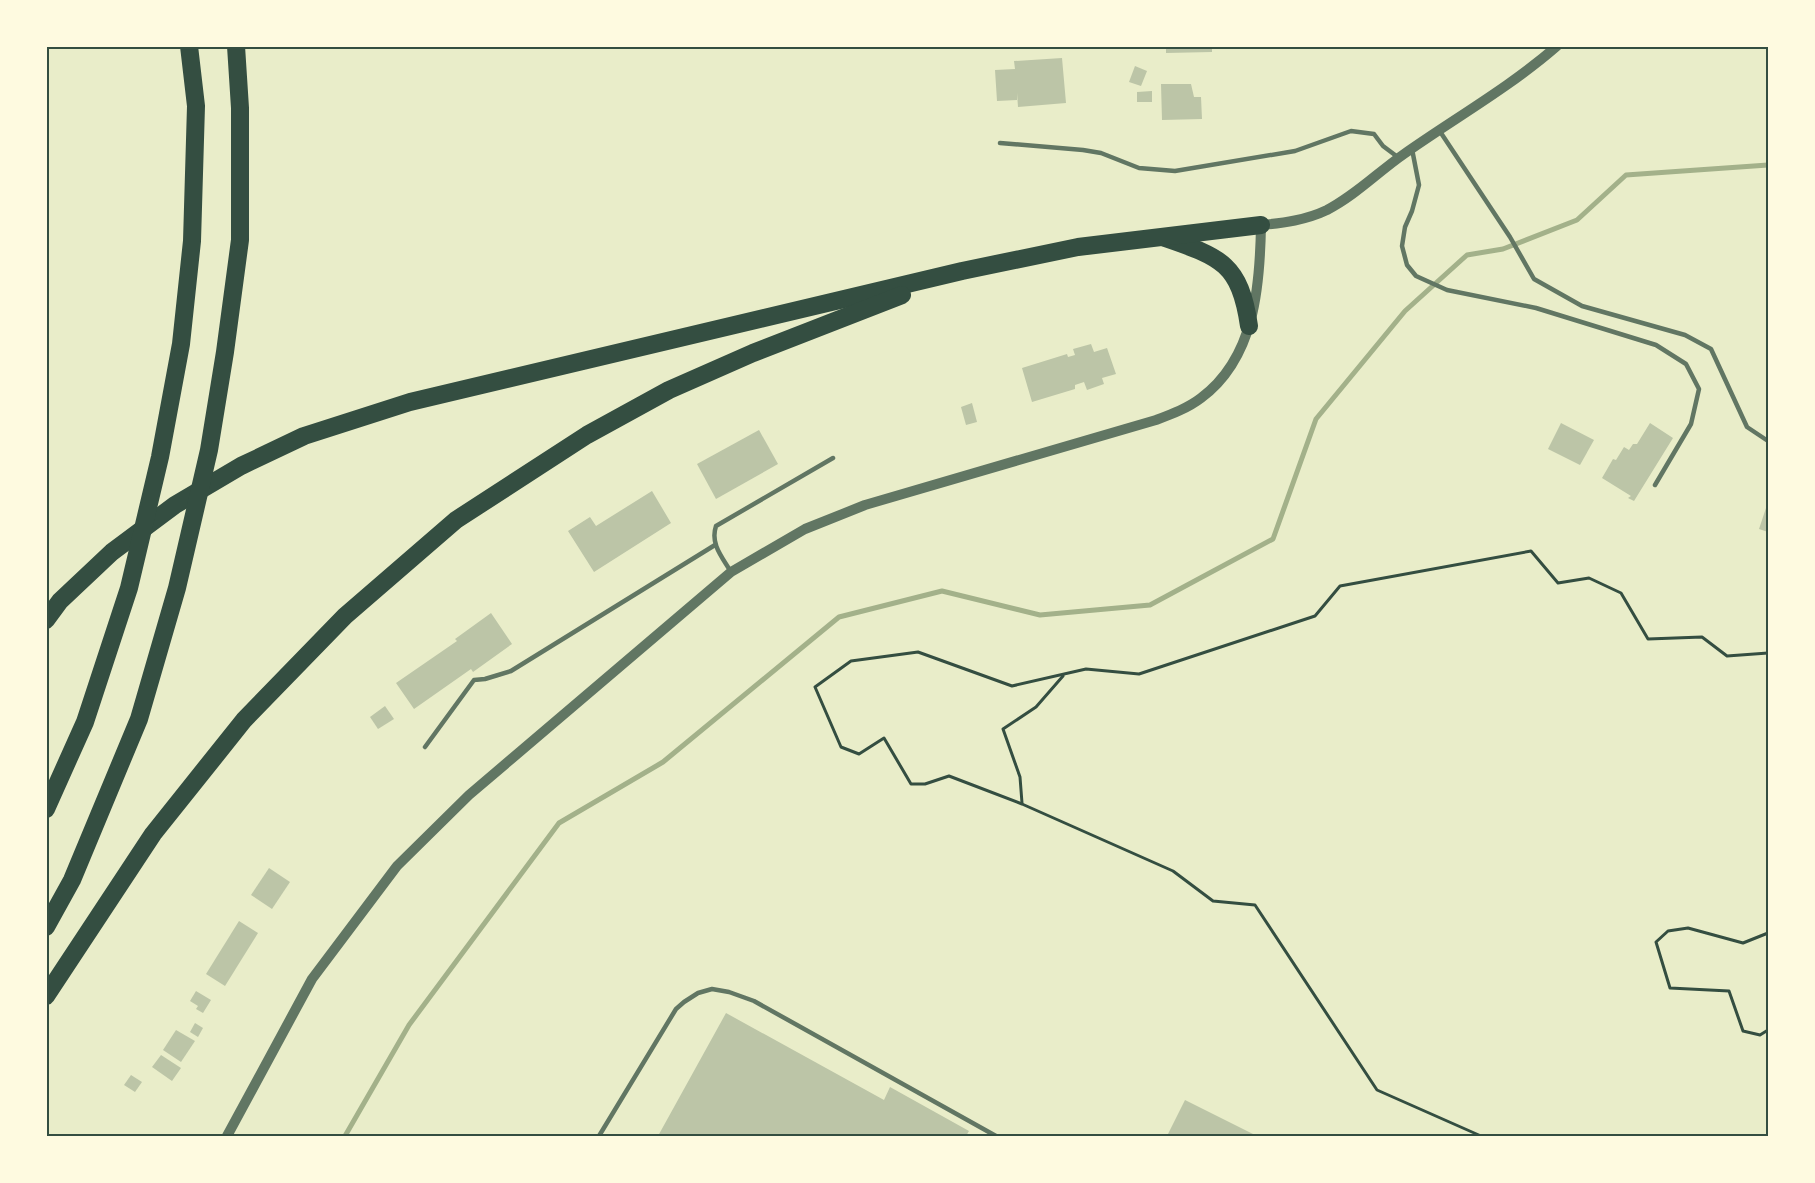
<svg xmlns="http://www.w3.org/2000/svg" width="1815" height="1183" viewBox="0 0 1815 1183" font-family="'IBM Plex Serif',serif">
<rect width="100%" height="100%" fill="#e9edc9"/>
<g fill="none" stroke-linecap="round" stroke-linejoin="round">
<polyline stroke="#a3b18a" stroke-width="5" points="345,1136 409,1025 559,823 663,762 839,617 942,591 1040,615 1150,605 1273,539 1316,419 1405,311 1467,255 1503,249 1577,220 1626,175 1768,165"/>
</g>
<g fill="#bcc5a7">
<polygon points="1166,46 1212,46 1212,52 1166,53"/>
<polygon points="1062,58 1066,103 1018,107 1017,93 1017,100 997,101 995,70 1015,69 1014,61"/>
<polygon points="1135,66 1147,71 1141,86 1129,82"/>
<polygon points="1161,84 1191,84 1194,97 1201,97 1202,119 1162,120"/>
<polygon points="1152,91 1152,102 1137,102 1137,92"/>
<polygon points="1091,344 1094,352 1107,348 1116,374 1102,378 1104,384 1087,390 1084,382 1075,385 1075,389 1032,402 1022,368 1067,354 1068,357 1075,355 1073,349"/>
<polygon points="972,403 977,422 966,425 961,407"/>
<polygon points="1561,423 1594,440 1580,465 1548,449"/>
<polygon points="1650,423 1673,438 1634,501 1628,498 1631,496 1602,478 1613,459 1616,460 1624,447 1629,450 1633,444 1637,444"/>
<polygon points="759,430 778,464 716,499 697,464"/>
<polygon points="652,491 671,523 594,572 568,531 590,517 596,526"/>
<polygon points="1768,502 1768,532 1759,529"/>
<polygon points="491,613 512,644 473,672 471,669 414,709 396,683 457,641 455,639"/>
<polygon points="385,706 394,719 378,729 370,717"/>
<polygon points="269,868 290,882 272,909 251,895"/>
<polygon points="239,921 258,933 225,986 206,974"/>
<polygon points="196,991 211,1000 203,1013 196,1009 198,1006 190,1001"/>
<polygon points="726,1013 884,1100 890,1087 969,1131 966,1136 658,1136"/>
<polygon points="195,1023 203,1028 198,1037 190,1032"/>
<polygon points="176,1030 195,1041 181,1062 163,1050"/>
<polygon points="161,1055 181,1068 172,1081 152,1067"/>
<polygon points="131,1075 142,1082 135,1092 124,1085"/>
<polygon points="1185,1100 1257,1136 1167,1136"/>
</g>
<g fill="none" stroke-linecap="round" stroke-linejoin="round">
<g stroke="#344e41" stroke-width="3">
<polyline points="1022,803 1020,777 1003,729 1036,707 1063,676"/>
<polyline points="1768,933 1743,943 1688,928 1668,931 1656,942 1670,988 1729,991 1743,1031 1760,1035 1768,1030"/>
<polyline points="1481,1136 1377,1090 1255,905 1213,901 1173,871 1022,804 949,776 925,784 911,784 884,738 859,754 841,747 815,687 851,661 918,652 1012,686 1086,669 1139,674 1315,616 1340,586 1531,551 1558,583 1589,578 1621,593 1648,639 1702,637 1727,656 1768,653"/>
</g>
<g stroke="#617663" stroke-width="4.5">
<polyline points="1439,130 1510,237 1534,279 1582,306 1685,335 1711,349 1747,427 1768,441"/>
<polyline points="1000,143 1083,150 1101,153 1139,168 1175,171 1295,151 1351,131 1374,134 1383,146 1399,158"/>
<polyline points="1412,149 1419,185 1412,211 1405,227 1402,246 1407,265 1416,276 1447,290 1536,308 1656,345 1686,364 1699,389 1691,424 1655,485"/>
<path d="M731,572C722,557 710,544 716,526L833,458"/>
<polyline points="425,747 474,680 485,679 511,671 715,545"/>
<polyline points="599,1136 676,1009 684,1002 698,993 712,989 729,992 754,1001 996,1136"/>
</g>
<path stroke="#617663" stroke-width="10" d="M227,1136L312,979L397,866L469,795L731,572L805,529L865,505L1156,420C1172,414 1188,408 1201,398C1255,358 1260,286 1261,225C1284,223 1306,220 1327,210C1356,195 1378,172 1404,154C1455,118 1510,87 1557,46"/>
<g stroke="#344e41" stroke-width="18">
<path d="M1165,238C1220,257 1240,263 1249,326"/>
<polyline points="46,620 60,601 112,552 175,505 241,466 304,436 410,402 962,271 1078,247 1261,225"/>
<polyline points="46,809 85,722 129,588 160,457 181,344 192,241 196,106 189,46"/>
<polyline points="46,927 72,880 139,719 177,588 209,450 225,352 240,240 240,108 236,46"/>
<polyline points="46,996 153,834 244,720 345,616 456,520 587,435 669,390 753,353 902,295"/>
</g>
</g>
<rect width="1815" height="1183" fill="none" stroke="#fefae0" stroke-width="96"/>
<rect x="48" y="48" width="1719" height="1087" fill="none" stroke="#344e41" stroke-width="2"/>
</svg>
